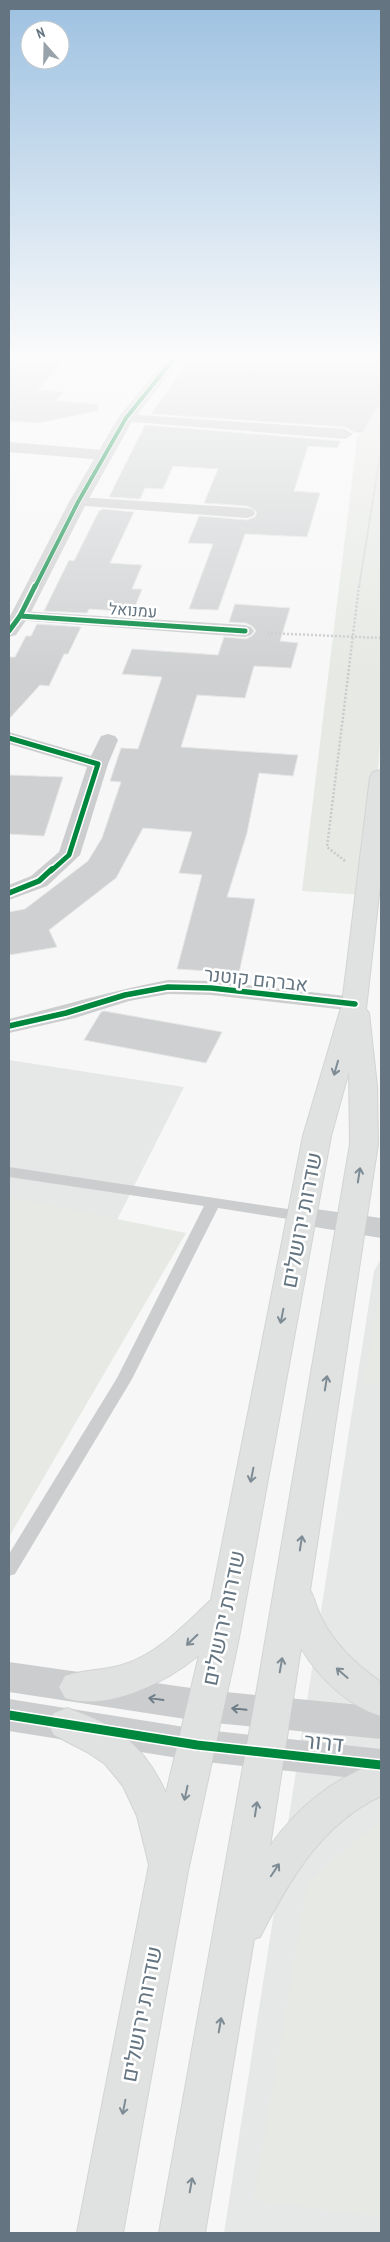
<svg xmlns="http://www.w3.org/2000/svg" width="390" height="2242" viewBox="0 0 390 2242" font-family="'PT Sans Narrow',Heebo,sans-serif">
<rect width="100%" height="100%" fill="#f7f7f7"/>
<g fill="#e6e7e7">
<polygon points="9,1060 184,1087 9,1434"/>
<polygon points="381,1259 381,2233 224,2233 374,1271"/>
</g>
<g fill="#e6e9e4">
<polygon points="381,400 381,731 368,895 302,891 357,439"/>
<polygon points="9,1197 186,1233 9,1537"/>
<polygon points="381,1279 381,1383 364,1384"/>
<polygon points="378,1822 381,1822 381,2217 254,2200 307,1883"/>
</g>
<g fill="#ced0d1" stroke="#e6e6e6">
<polygon points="9,361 63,361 38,390 64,392 56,401 98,404 98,411 39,423 11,421 9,423"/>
<polygon points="189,361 381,361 381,402 362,433 354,432 345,427 151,414"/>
<polygon points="145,425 341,441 337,448 308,446 294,491 320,493 307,537 245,534 218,610 189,609 213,544 188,543 199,516 247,520 255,517 257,512 247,506 204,503 218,469 173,466 163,489 145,488 140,499 109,497"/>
<polygon points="103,509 134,512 110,563 142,565 132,589 142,589 133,612 89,609 87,613 44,611 69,560 74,561 99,511"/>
<polygon points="235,604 290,608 280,641 298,643 291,668 254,666 245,698 197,695 181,747 298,755 293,776 259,773 247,833 227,897 255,899 239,973 177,969 202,875 179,873 192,832 143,828 116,878 49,930 57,947 9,955 9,912 25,909 88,861 102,838 121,782 110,781 121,748 138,749 162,677 122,674 132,649 218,655 224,637 246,639 252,636 256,631 252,626 246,623 229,622"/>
<polygon points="37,624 81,627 68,654 64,654 49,686 40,685 9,719 9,657 15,657 26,636 31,636"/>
<polygon points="9,775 63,777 44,836 9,834"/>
<polygon points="104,1011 222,1032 206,1063 84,1040 101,1012"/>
</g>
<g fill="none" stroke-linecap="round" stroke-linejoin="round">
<g stroke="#d3d4d5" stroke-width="2">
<path id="secondary" d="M381,770V877L366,1009L369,1013L377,1086L378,1144L310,1590C315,1599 317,1610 322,1619C335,1645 358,1666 381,1682V1716C349,1707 318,1677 301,1648L270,1846C299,1805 334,1778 381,1761V1796C321,1824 289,1881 260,1937L254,1939L205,2233H159L257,1689L350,1144L349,1071L331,1136L238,1643L188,1871L123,2233H77L149,1865L137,1816L123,1786L105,1764L87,1752L54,1735L48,1724L54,1713L67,1708C117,1725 144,1745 166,1793L199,1655C167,1682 107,1712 65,1698L59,1687L65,1676C85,1669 106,1671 125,1664C159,1653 186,1623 211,1600L303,1136L342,1004L370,777L373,772Z"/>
</g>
<polyline stroke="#c9cacc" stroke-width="2" stroke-dasharray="1 1" stroke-linecap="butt" points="359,587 381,450"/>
<g stroke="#c9cacc" stroke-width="2.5" stroke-dasharray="2 2" stroke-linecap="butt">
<polyline points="267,633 381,638"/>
<polyline points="345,861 327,847 359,586"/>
</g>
<polygon fill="#cccdce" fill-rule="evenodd" points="9,1167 301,1211 308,1216 301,1221 218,1208 132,1379 15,1574 9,1576 9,1554 117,1378 204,1206 9,1177"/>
<g fill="#cccdce" fill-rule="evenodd">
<polygon points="126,414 345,429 353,434 345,439 121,421 119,418 121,415"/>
<polygon points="9,442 104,450 112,455 104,460 9,452"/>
<polygon points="78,497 247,508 253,510 255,513 253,516 247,518 72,505 70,502 72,499"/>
<polygon points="20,611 245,625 251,627 254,631 251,635 245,637 14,620 11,616 14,612"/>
<polygon points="9,732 91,756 101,736 108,734 115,736 118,740 108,764 80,855 47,886 9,900 9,885 31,876 59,852 87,767 9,744"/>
<path d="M168,980L211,981L355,997L364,999L367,1004L364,1009L355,1011L211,995L168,994L129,1001L75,1018L9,1033V1019C62,1006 114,990 168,980Z"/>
</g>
<g fill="#cccdce" fill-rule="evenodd">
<polygon points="164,361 179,361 133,420 87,502 29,616 16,635 9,637 9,618 69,502 118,418"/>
<polygon points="301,1207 381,1218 381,1238 291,1223 286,1216 291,1209"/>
<polygon points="9,1662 205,1690 381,1707 381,1739 205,1722 9,1692"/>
<polygon points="9,1699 197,1729 381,1749 381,1781 197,1761 9,1731"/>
</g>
<use href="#secondary" fill="#e0e1e1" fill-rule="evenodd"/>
<g stroke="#fff" stroke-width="5.5">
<polyline id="cycleway-far3" points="35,587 78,502 126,418 172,361"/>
</g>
<g stroke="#fff" stroke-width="8">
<g id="cycleway-far2">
<polyline points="20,616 245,631"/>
<polyline points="9,631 20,616 35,586"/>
<polyline points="9,738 98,764 69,855 51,871"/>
</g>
</g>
<g stroke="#fff" stroke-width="9">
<g id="cycleway-far1">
<polyline points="9,893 39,881 52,869"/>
<polyline points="9,1026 66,1013 125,995 168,987 211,988 355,1004"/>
</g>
</g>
<g stroke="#fff" stroke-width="12">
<polyline id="cycleway" points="9,1715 197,1745 381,1765"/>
</g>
<use href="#cycleway-far3" stroke="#00873e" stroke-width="4"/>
<use href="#cycleway-far2" stroke="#00873e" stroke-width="5"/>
<use href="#cycleway-far1" stroke="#00873e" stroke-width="5.5"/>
<use href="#cycleway" stroke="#00873e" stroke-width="9"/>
</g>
<defs><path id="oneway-shaft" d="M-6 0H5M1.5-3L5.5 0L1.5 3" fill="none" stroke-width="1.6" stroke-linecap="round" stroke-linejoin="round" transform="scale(1.25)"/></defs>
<g stroke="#7d8b94">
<use href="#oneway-shaft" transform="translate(336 1068) rotate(106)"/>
<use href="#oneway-shaft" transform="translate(359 1175) rotate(-81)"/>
<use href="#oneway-shaft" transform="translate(282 1316) rotate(101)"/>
<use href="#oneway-shaft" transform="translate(326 1383) rotate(-81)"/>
<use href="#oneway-shaft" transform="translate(252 1475) rotate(101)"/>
<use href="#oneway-shaft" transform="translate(301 1543) rotate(-81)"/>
<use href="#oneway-shaft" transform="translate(192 1640) rotate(136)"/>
<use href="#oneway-shaft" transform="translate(281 1665) rotate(-80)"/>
<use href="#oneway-shaft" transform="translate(342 1673) rotate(-139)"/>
<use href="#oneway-shaft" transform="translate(186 1793) rotate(102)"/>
<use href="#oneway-shaft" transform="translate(256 1809) rotate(-81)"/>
<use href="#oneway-shaft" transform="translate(275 1870) rotate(-56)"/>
<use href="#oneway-shaft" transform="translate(220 2025) rotate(-80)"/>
<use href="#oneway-shaft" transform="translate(124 2107) rotate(101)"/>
<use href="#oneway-shaft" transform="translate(191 2185) rotate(-80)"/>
</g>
<g stroke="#6e7e89">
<use href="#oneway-shaft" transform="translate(156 1699) rotate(-172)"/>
<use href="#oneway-shaft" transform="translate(239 1709) rotate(-174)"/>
</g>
<linearGradient id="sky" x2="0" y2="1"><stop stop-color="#9dc1e1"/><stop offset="0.53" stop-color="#fbfbfb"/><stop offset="1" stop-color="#fbfbfb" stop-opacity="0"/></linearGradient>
<rect width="390" height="675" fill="url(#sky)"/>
<g text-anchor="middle" stroke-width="5" stroke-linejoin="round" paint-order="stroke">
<g font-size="16" fill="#647581" stroke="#fff">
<text transform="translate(133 610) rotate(4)" y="6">עמנואל</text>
</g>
<g font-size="19" fill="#647581" stroke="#fff">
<text transform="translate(256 979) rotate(6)" y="7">אברהם קוטנר</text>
</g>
<g font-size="22" fill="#647581" stroke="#fff">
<text transform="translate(301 1220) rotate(-79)" y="8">שדרות ירושלים</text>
<text transform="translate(223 1618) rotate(-78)" y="8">שדרות ירושלים</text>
<text transform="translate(324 1742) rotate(6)" y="8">דרור</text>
<text transform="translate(141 2014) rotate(-79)" y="8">שדרות ירושלים</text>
</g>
</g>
<rect width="390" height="2242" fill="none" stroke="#647581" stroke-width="20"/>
<g transform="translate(45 45) rotate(340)"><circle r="24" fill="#ffffff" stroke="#c1c8cd"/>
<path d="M0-4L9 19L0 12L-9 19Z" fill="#97a2aa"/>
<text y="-8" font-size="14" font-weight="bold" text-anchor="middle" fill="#647581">N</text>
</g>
</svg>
